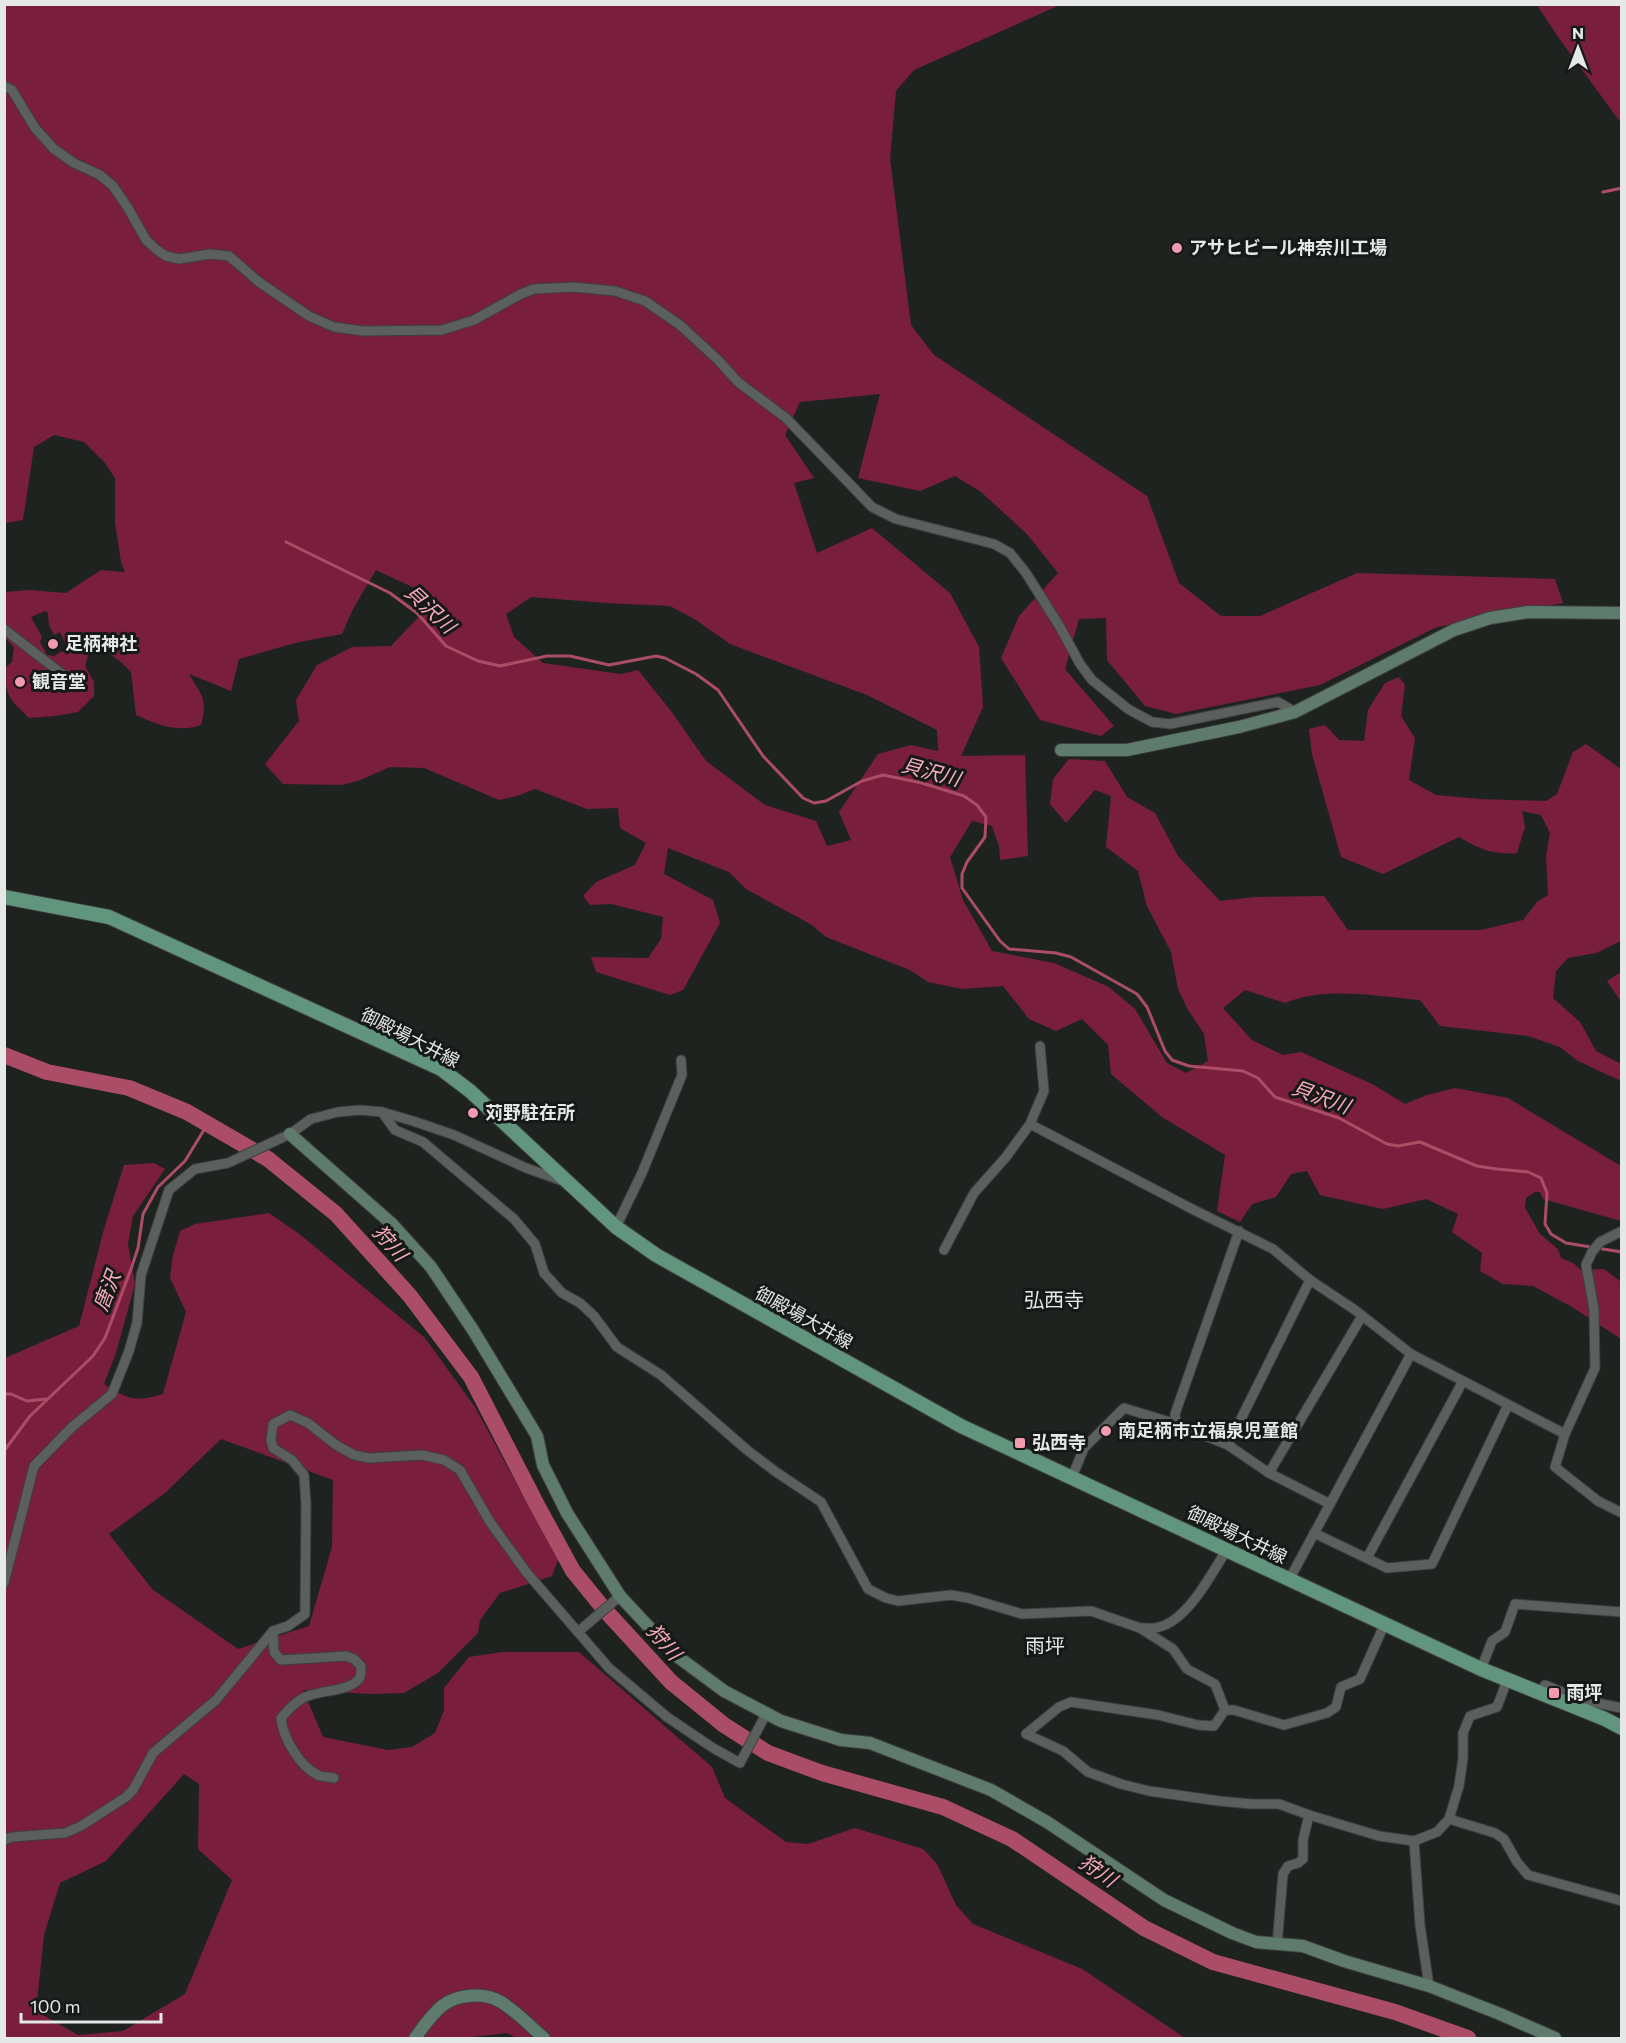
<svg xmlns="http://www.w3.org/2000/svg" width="1626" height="2043" viewBox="0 0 1626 2043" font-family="Commissioner,'Noto Sans JP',sans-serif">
<rect width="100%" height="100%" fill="#1f2320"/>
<g fill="#791f3d" fill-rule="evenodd">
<path d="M5,5H1060L914,70L896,91L890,159L911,325L934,355L1147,496L1179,583L1221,616H1260L1357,573L1555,579L1563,603L1437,627L1320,685L1176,714L1145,706L1107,660L1106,618L1079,619L1065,669L1114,726L1101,736L1040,720L1001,658L1019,616L1058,573L1027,534L981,492L955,476L920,491L858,478L880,394L800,402L785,435L814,478L794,483L817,553L872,528L950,593L979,647L983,707L961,756L1025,755L1028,856L1000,860L999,846L992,826L972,821L950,857L963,900L992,951L1054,963L1109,987L1135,1009L1167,1063L1186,1073L1208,1061L1204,1034L1187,1008L1178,989L1171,952L1147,906L1138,871L1106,847L1111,796L1095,790L1066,823L1050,804L1053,779L1069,759L1105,761L1127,797L1155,813L1178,856L1220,901L1254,897L1324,896L1348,930H1481L1523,920L1537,902L1548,895L1546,856L1550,833L1541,815L1522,811L1525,827L1517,853C1492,855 1480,849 1459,837L1383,874L1341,857L1312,754L1309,729L1325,725L1339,740L1364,741L1368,710L1385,683L1399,677L1405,685L1401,716L1415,738L1409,780L1436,795L1480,799L1546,801L1557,794L1573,752L1586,744L1621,769V941L1596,953L1568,958L1556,971L1553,998L1580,1022L1596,1051L1621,1064V1081L1578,1061L1560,1047L1528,1036L1440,1026L1420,1000C1377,996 1326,986 1285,1003L1245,990L1223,1008L1252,1040L1283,1055L1301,1052L1372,1084L1405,1104L1427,1095L1455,1088L1508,1098L1621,1166V1221L1543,1199L1540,1192H1535L1526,1198L1525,1208L1540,1234L1558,1249L1561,1258L1573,1263L1581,1270L1604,1269L1621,1282V1339L1572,1307L1533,1286L1503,1284L1480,1271L1482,1253L1452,1232L1458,1214L1426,1199L1383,1209L1320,1195L1307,1171L1291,1174L1276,1197L1252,1204L1240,1222L1217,1211L1225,1155L1162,1117L1111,1074L1108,1045L1082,1019L1056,1031L1029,1019L1003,986L962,989L928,982L910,970L826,937L812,925L746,889L729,872L668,848L664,874L713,900L720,923L683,990L670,995L596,972L591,957L648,958L661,939L663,917L611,904L590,905L583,896L596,882L635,865L646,843L620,828L618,808L587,809L535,789L517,796L499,800L424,768L390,767L358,781L341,785L283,784L265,764L299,721L296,700L317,665L352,647L391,646L430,605L423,592L376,570L353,609L342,634L295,643L239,659L231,691L189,674C202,696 208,699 201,725C179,733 157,725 136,715L131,672L121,662L102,649L88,655L85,666L94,682V696L78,712L55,716L29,718C10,699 5,697 5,668L12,662L14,647L5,638V592L29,590L66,593L101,570L125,572L121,562L115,523V478L105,463L84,442L54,435L34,447L23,520L5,523ZM531,597L606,603L670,606L696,620L730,644L867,695L937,730L938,751L911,745L878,754L839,812L851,840L827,846L816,821L765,805L706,761L671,711L638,670L621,674L543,663L514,637L506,614ZM45,611L48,613L49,625L54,635L60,632L66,645V649L54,656L47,655L40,642L42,637L31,617Z"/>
<polygon points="1537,5 1621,5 1621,123 1558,37"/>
<polygon points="1621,972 1621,1002 1607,981"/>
<path d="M154,1163L165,1169L133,1216L128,1244L135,1284L116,1353L104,1384C129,1400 134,1402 163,1394L186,1312L170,1278L173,1255L180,1231L195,1224L269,1213L302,1236L425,1338L475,1407L558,1560L552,1576L500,1593L480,1620L478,1633L438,1673L404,1693L371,1694L303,1690L323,1737L388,1750L412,1747L435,1733L444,1710V1688L469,1657L502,1652H579L712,1767L725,1798L786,1842L808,1844L855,1828L923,1849L937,1864L956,1905L973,1924L1082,1969L1185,2038H516L507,2033L463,2038H5V1358L79,1326L104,1229L124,1165ZM221,1439L333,1480L332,1547L309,1626L238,1649L152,1589L109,1534L165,1493ZM184,1774L199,1784L198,1849L232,1880L185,1994L123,2031L78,2035L36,2011L44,1935L60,1883L106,1861Z"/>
</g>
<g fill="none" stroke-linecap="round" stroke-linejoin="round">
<g stroke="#ac4d67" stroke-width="3">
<polyline points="1603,192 1622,188"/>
<polyline points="286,542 390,593 417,613 446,646 478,661 500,666 547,656 570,656 609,665 656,656 665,658 696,674 718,690 763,756 803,798 814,803 826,801 862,781 883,775 922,783 964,796 977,805 986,817 985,837 967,862 962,874 962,888 1000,941 1009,949 1056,953 1071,957 1137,994 1147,1007 1165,1051 1172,1060 1189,1066 1243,1071 1258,1078 1275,1097 1339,1118 1387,1144 1398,1146 1420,1142 1477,1166 1497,1169 1528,1172 1541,1178 1547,1193 1545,1224 1551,1234 1566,1243 1622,1252"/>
<polyline points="4,1394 11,1394 27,1401 46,1399"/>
<polyline points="4,1451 30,1416 93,1356 105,1338 131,1269 138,1248 143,1214 158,1187 185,1161 207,1125"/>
</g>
<polyline stroke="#ac4d67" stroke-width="16" points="4,1055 47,1072 129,1088 187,1112 268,1159 336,1214 410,1296 471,1377 537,1505 573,1571 604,1609 671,1682 724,1725 768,1753 822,1773 943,1807 1012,1839 1144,1928 1213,1962 1395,2012 1468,2038"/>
<g stroke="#3d413f" stroke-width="11">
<g id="street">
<polyline points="4,86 12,90 35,128 54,149 74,163 100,175 113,186 128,208 146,240 157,250 166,256 179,259 210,254 229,256 259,282 309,316 334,327 363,331 442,330 474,320 521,294 534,289 573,287 615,291 645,301 680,325 718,360 738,382 786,418 872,507 896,519 994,544 1010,553 1026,573 1060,627 1080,664 1092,680 1128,709 1152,722 1170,724 1278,702 1295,712"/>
<polyline points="4,629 66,677"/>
<polyline points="382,1112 395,1130 423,1142 514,1219 535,1244 544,1273 562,1293 580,1303 594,1316 617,1347 661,1375 747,1450 776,1472 821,1502 868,1589 886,1598 898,1601 951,1595 968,1598 1022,1614 1091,1611 1140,1628 1173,1649 1187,1669 1215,1684 1225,1710"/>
<polyline points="1030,1124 1192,1209 1273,1249 1310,1280 1355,1310 1411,1354 1565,1434"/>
<polyline points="616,1227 642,1173 682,1075 681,1060"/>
<polyline points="1239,1231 1175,1414 1176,1424 1228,1445 1269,1473 1330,1504"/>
<polyline points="1622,1231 1600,1242 1592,1252 1586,1265 1594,1309 1595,1368 1565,1434 1555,1467 1598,1501 1622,1513"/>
<polyline points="944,1250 974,1193 1006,1157 1030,1124 1044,1091 1040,1046"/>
<polyline points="1228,1445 1310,1280"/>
<polyline points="1269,1473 1362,1316"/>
<polyline points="1072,1477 1084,1448 1124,1408 1176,1424"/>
<polyline points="1314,1533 1387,1568 1432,1564 1508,1405"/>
<polyline points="1367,1558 1463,1381"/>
<polyline points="1289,1580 1411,1354"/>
<polyline points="4,1583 34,1466 72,1427 112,1394 129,1351 137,1323 141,1275 169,1190 195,1169 228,1163 290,1134 311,1119 338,1112 360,1110 382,1112 413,1121 454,1135 526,1168 563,1181"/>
<path d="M1140,1628C1146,1628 1154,1629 1159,1627C1188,1620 1212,1573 1227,1549"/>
<path d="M273,1631L274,1652L281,1660L346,1656L354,1659L361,1666C361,1670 362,1676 358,1680C347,1692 318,1690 303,1698C294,1703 288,1710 281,1718C283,1738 300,1768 320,1776C324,1777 330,1777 334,1778"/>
<polyline points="578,1632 620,1596"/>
<polyline points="1481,1669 1492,1641 1505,1632 1515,1604 1622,1612"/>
<polyline points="1540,1692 1545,1685 1582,1700 1622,1708"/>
<polyline points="1225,1710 1214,1726 1198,1725 1158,1715 1071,1702 1059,1707 1026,1734 1063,1751 1088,1772 1121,1784 1149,1791 1219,1801 1251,1804 1279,1804 1309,1815"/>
<polyline points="1225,1710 1234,1710 1284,1725 1327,1713 1336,1707 1341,1687 1360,1679 1385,1623"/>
<polyline points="1449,1819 1495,1833 1504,1839 1517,1862 1528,1875 1622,1901"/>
<polyline points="4,1840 12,1837 65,1833 81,1826 126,1797 133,1790 153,1753 216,1700 273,1631 288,1626 305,1614 306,1504 304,1475 292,1460 273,1448 271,1440 273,1424 290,1415 308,1423 336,1445 354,1455 369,1458 422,1455 444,1460 460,1470 490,1522 527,1573 609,1668 667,1717 713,1748 740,1763 766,1714"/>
<polyline points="1414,1841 1420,1925 1429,1986"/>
<polyline points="1277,1945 1283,1874 1288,1866 1298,1863 1303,1859 1303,1840 1309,1815 1379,1836 1414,1841 1437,1832 1449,1819 1459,1786 1463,1758 1463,1733 1470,1716 1497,1707 1508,1678"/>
</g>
</g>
<g stroke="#3d413f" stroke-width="14">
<g id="secondary">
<polyline points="1061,750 1127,750 1239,727 1295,712 1454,630 1490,618 1528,612 1622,613"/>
<polyline points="290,1134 392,1224 431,1267 473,1330 537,1436 543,1465 567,1513 620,1596 674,1654 724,1691 781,1721 841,1740 870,1743 991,1790 1047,1822 1164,1900 1232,1933 1256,1942 1303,1946 1344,1961 1429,1986 1500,2014 1555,2038"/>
<path d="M415,2038C423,2027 431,2015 442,2006C457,1994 484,1992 501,2002C516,2011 530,2026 544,2038"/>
</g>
</g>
<g stroke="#3d413f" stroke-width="16">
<polyline id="primary" points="4,897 109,917 441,1069 470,1091 616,1227 656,1255 961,1426 1481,1669 1605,1719 1622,1728"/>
</g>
<use href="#street" stroke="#5b605e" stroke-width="9"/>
<use href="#secondary" stroke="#5f7b6e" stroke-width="12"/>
<use href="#primary" stroke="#62957d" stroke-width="14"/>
</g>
<g fill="#f29aae" stroke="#151917" stroke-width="2">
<circle cx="1177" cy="248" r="6"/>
<circle cx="53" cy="644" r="6"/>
<circle cx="20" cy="682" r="6"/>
<circle cx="473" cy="1113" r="6"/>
<circle cx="1106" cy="1431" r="6"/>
<rect x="1014" y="1437" width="12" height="12" rx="3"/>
<rect x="1548" y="1687" width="12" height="12" rx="3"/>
</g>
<g text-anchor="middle" stroke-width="6" stroke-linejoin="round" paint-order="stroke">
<g font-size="18" font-weight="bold" fill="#e5e8e6" stroke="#151917" text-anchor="start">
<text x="1189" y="254">アサヒビール神奈川工場</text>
<text x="65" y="650">足柄神社</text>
<text x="32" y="688">観音堂</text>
<text x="485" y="1119">苅野駐在所</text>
<text x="1118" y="1437">南足柄市立福泉児童館</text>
<text x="1032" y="1449">弘西寺</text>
<text x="1566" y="1699">雨坪</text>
</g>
<g font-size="18" fill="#e5e8e6" stroke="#151917">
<text transform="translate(410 1038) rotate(27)" y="6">御殿場大井線</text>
<text transform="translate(804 1318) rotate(29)" y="6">御殿場大井線</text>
<text transform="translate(1237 1535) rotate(26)" y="6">御殿場大井線</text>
</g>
<g font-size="20" font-style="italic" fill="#f9abbc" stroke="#151917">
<text transform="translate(430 609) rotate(43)" y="7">貝沢川</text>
<text transform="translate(931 772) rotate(15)" y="7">貝沢川</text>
<text transform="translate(1321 1097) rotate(20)" y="7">貝沢川</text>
<text transform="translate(390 1243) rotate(48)" y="7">狩川</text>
<text transform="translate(107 1291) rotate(-69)" y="7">唐沢</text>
<text transform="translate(664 1642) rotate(49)" y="7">狩川</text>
<text transform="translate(1098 1871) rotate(34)" y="7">狩川</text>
</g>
<g font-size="20" fill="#e5e8e6" stroke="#151917">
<text x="1054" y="1307">弘西寺</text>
<text x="1045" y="1653">雨坪</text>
</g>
</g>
<rect width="1626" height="2043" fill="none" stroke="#e5e8e6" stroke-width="12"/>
<g transform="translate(1578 48)" stroke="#151917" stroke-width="4.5" paint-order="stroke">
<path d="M0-4.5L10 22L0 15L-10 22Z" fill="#e5e8e6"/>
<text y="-9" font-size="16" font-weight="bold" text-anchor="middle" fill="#e5e8e6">N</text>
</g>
<path d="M21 2013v9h140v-9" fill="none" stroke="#e5e8e6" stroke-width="3"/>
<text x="30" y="2013" font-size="18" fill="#e5e8e6" stroke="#151917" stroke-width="4.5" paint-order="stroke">100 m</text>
</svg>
